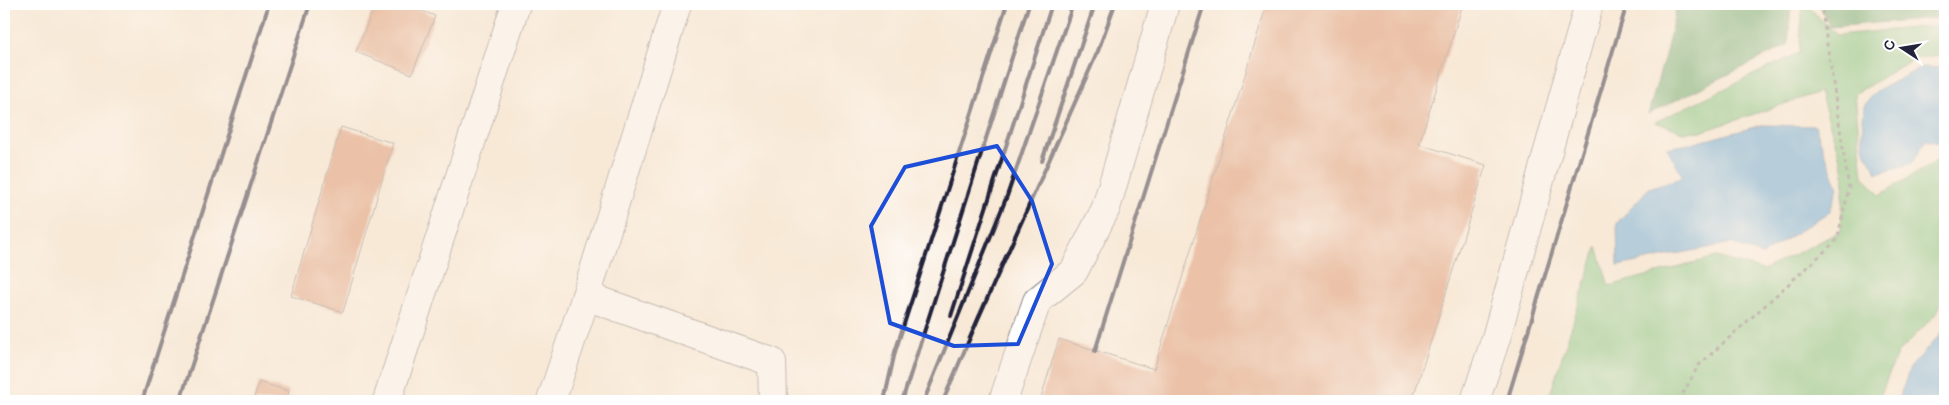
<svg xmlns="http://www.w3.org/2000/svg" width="1949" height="405" viewBox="0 0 1949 405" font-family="'Balsamiq Sans',sans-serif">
<rect width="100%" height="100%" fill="#fff"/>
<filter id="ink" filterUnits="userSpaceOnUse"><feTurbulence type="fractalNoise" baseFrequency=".02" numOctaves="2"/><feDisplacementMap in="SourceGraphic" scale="10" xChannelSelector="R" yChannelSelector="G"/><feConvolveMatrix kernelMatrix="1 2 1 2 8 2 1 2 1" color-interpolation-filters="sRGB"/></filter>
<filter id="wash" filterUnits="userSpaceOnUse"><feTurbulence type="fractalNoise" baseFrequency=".0096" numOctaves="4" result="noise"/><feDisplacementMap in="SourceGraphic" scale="20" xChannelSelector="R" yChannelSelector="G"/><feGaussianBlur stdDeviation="1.12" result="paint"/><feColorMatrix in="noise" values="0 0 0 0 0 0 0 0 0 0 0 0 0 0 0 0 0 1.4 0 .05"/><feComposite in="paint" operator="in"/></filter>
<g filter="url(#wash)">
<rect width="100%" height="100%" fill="#f8e9d7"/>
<polygon fill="#7fc682" stroke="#50745e" points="1803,4 1806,4 1837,35 1945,25 1945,54 1913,59 1855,94 1863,176 1880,195 1945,156 1945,295 1937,313 1897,354 1878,401 1548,401 1597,246 1609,286 1716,257 1763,270 1841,231 1844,172 1820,92 1704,131 1683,132 1655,122 1799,53"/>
<g fill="#67ab70" stroke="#446656">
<polygon points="1677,4 1791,4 1788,45 1648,114 1667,48"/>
<polygon points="1819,4 1945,4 1945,17 1830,27"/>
</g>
<g fill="#67acdd" stroke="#44678c">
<polygon points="1923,67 1945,68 1945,139 1939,143 1926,140 1912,163 1877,173 1864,150 1862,135 1864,106 1876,91"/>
<polygon points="1762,125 1815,126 1838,188 1830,211 1762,255 1731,243 1618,266 1617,223 1649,188 1683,177 1667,148 1695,143"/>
<polygon points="1945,329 1945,401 1898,401 1910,368"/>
</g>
<g id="blocks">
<g fill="#db926e">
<polygon points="375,4 404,4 435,16 412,74 356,52"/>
<polygon points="1267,4 1463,4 1419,144 1486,165 1412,401 1040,401 1059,339 1154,369"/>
<polygon points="341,127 393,143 343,312 291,296"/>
<polygon points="259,382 289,391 286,401 253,401"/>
</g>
</g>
</g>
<g filter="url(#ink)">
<use href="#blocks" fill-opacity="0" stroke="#8d8689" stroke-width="1"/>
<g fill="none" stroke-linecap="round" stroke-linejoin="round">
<g stroke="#8d8689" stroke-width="30">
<g id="minor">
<polyline points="586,296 772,362 773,401"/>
<polyline points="387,401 516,4"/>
<polyline points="551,401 586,296 677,4"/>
<polyline points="1003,401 1037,301 1074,271 1106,208 1165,4"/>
<polyline points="1475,401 1496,338 1589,4"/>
</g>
</g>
<polyline stroke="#8d8689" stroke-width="3" stroke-dasharray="4 4" stroke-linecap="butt" points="1679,401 1698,366 1837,240 1849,188 1821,4"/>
<use href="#minor" stroke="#fff" stroke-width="28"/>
<g stroke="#22223b" stroke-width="4">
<polyline points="1042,161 1095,4"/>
<polyline points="951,316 1052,4"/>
<polyline points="1095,351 1204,4"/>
<polyline points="925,398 1007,196 1073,4"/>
<polyline points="142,401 269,4"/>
<polyline points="180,401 310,4"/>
<polyline points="884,401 895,352 1007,4"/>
<polyline points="902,401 1029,4"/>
<polyline points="943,401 978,319 1098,51 1115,4"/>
<polyline points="1507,401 1627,4"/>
</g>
</g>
</g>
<path d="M0 0H1949V405H0ZM997,146L1032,201L1052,264L1018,344L954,346L890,323L871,226L905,167Z" fill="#f8e9d7" fill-opacity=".55" fill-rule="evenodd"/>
<path fill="none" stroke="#1d4ed8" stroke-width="4" stroke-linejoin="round" d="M997,146L1032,201L1052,264L1018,344L954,346L890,323L871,226L905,167Z"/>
<rect width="1949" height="405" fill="none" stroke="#fff" stroke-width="20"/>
<g transform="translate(1902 48) rotate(282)" stroke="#ffffff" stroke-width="4" paint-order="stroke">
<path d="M0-4L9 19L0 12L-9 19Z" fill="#22223b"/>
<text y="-8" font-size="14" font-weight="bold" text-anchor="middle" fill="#22223b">С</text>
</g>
</svg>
